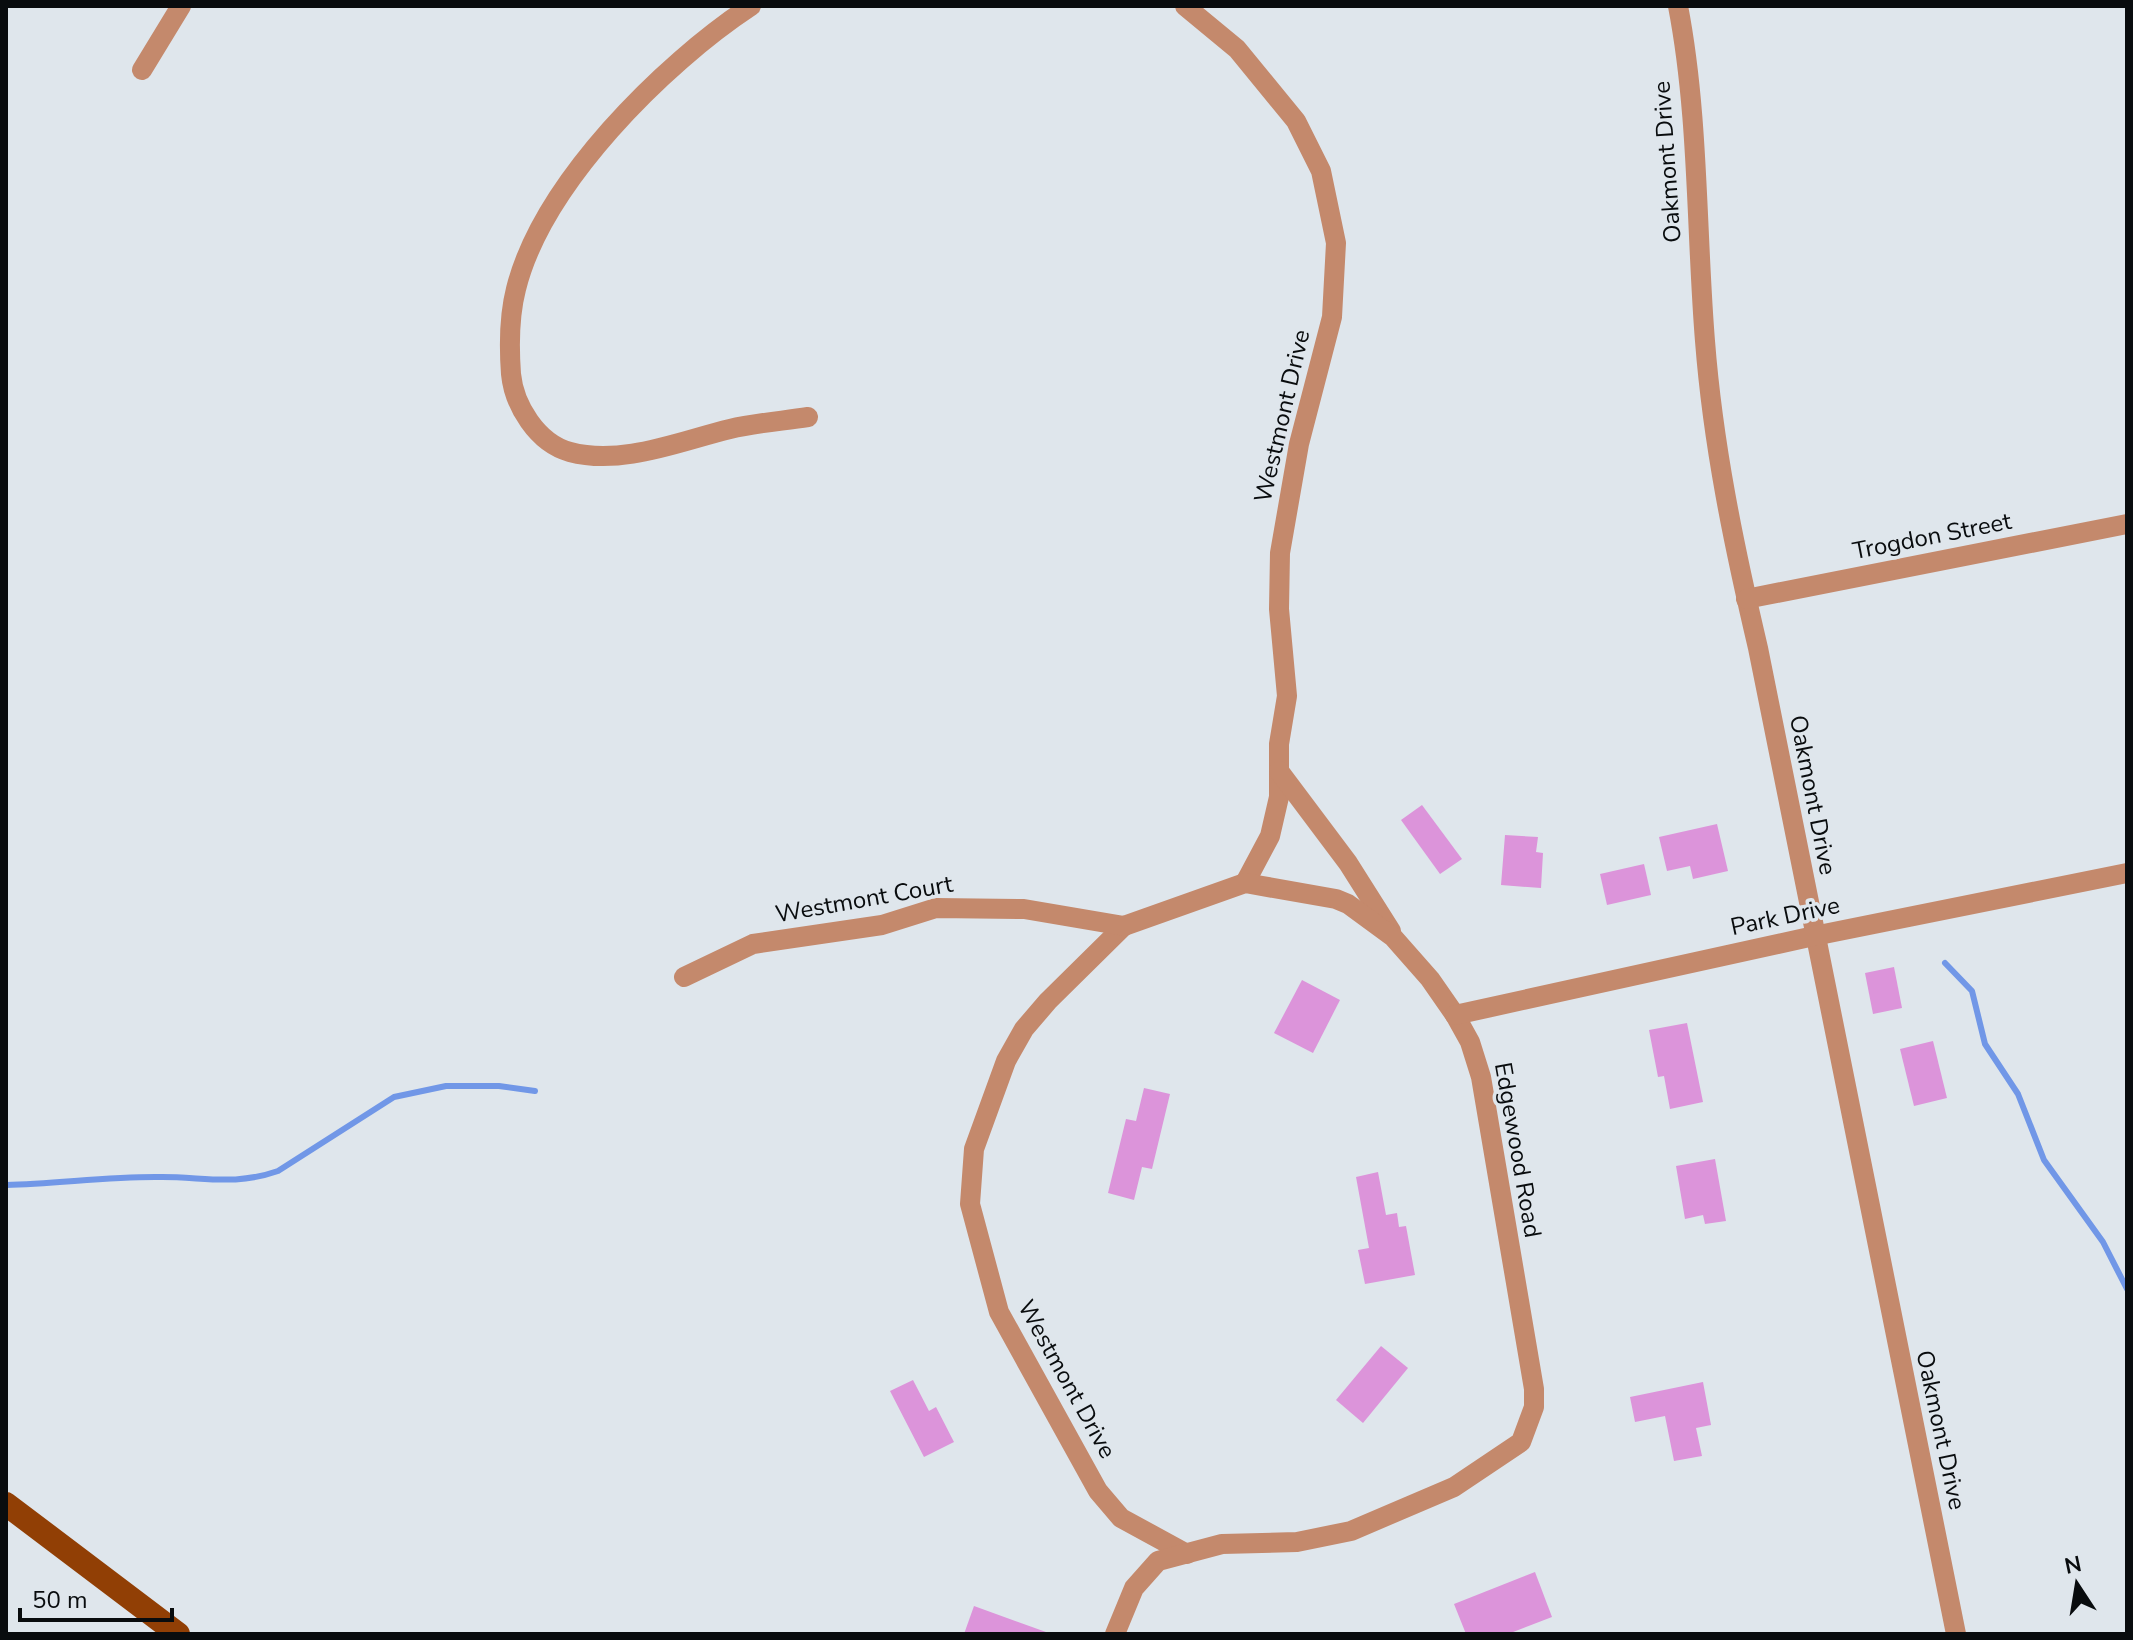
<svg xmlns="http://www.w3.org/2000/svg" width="2133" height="1640" viewBox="0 0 2133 1640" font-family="'Nunito Sans',sans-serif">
<rect width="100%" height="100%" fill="#dfe6ec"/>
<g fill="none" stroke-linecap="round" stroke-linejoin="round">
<g stroke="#7197e7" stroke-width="6">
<polyline points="1945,963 1972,991 1985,1044 2018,1094 2044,1160 2103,1242 2127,1289"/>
<path d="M6,1185C58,1184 110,1176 162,1177C205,1177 235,1186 278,1171L394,1097L446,1086H499L535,1091"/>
</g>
</g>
<g fill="#dc94da">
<polygon points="1422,805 1462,859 1440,874 1401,820"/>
<polygon points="1717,824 1728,871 1693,879 1690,866 1667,871 1659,837"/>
<polygon points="1505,835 1538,837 1536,852 1543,853 1541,888 1501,885"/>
<polygon points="1644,864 1651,895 1607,905 1600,874"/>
<polygon points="1894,967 1902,1008 1873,1014 1865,973"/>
<polygon points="1302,980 1340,1000 1313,1053 1274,1033"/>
<polygon points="1687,1023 1703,1102 1670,1109 1664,1076 1658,1077 1649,1030"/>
<polygon points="1933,1041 1947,1098 1914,1106 1900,1049"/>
<polygon points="1144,1088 1170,1094 1152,1169 1142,1167 1134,1200 1108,1193 1126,1119 1136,1121"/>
<polygon points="1715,1159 1726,1221 1705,1224 1703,1215 1685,1219 1676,1166"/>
<polygon points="1378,1172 1386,1215 1397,1213 1399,1227 1406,1226 1415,1275 1365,1284 1358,1250 1369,1248 1356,1177"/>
<polygon points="1381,1346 1408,1368 1363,1423 1336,1400"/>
<polygon points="913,1380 929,1411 936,1407 954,1442 924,1457 890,1391"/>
<polygon points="1703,1382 1711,1425 1696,1428 1702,1456 1674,1461 1665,1416 1635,1422 1630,1397"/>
<polygon points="1535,1572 1552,1617 1508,1634 1466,1634 1454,1604"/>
<polygon points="974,1606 1046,1632 1045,1634 964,1634"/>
</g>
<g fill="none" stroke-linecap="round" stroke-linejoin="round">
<g stroke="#c4896c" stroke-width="20">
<path d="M751,6C663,64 542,184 516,289C509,316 509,346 511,374C514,405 537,443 570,452C622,466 680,441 730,429C755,423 782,421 808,417"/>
<polyline points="1185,6 1237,49 1296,121 1321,171 1336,243 1332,317 1299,444 1280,553 1279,609 1287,696 1279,744 1279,797 1270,836 1245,883"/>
<path d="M1678,6C1699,115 1696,230 1705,341C1713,445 1734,546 1758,648L1956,1634"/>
<polyline points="142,70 181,6"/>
<polyline points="1746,599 2127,524"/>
<polyline points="1279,771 1348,863 1391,931"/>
<polyline points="1124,926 1048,1001 1024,1029 1006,1061 974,1149 970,1204 999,1312 1098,1491 1121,1518 1187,1554"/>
<polyline points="684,977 753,944 882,925 936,908 1024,909 1124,926 1245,883 1336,899 1348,904 1393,937 1430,979 1455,1015 1470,1042 1481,1077 1534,1389 1534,1407 1521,1442 1454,1487 1351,1531 1297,1542 1222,1544 1158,1561 1134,1588 1115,1634"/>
<polyline points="1455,1015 1814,936 2127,873"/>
</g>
<polyline stroke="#913f05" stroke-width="24" points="6,1504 178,1634"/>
</g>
<g text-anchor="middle" stroke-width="7" stroke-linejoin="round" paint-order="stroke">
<g font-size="24" fill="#090c0e" stroke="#dfe6ec">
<text transform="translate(1667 162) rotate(-94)" y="8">Oakmont Drive</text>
<text transform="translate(1282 416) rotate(-77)" y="8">Westmont Drive</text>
<text transform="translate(1932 536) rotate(-11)" y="8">Trogdon Street</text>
<text transform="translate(1813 795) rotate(79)" y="8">Oakmont Drive</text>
<text transform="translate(864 899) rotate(-10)" y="8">Westmont Court</text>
<text transform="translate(1785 916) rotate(-12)" y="8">Park Drive</text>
<text transform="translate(1518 1150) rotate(80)" y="8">Edgewood Road</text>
<text transform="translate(1067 1379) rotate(61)" y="8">Westmont Drive</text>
<text transform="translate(1941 1430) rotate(78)" y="8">Oakmont Drive</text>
</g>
</g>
<rect width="2133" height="1640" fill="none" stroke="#090c0e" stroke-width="16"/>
<g transform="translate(2077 1584) rotate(348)" stroke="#dfe6ec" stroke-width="6" paint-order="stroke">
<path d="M0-6L14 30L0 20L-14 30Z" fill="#090c0e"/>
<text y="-12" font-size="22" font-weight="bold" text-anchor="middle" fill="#090c0e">N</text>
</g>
<path d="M20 1608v12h152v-12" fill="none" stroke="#090c0e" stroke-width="4"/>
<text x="32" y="1608" font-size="24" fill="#090c0e" stroke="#dfe6ec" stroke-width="6" paint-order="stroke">50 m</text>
</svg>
